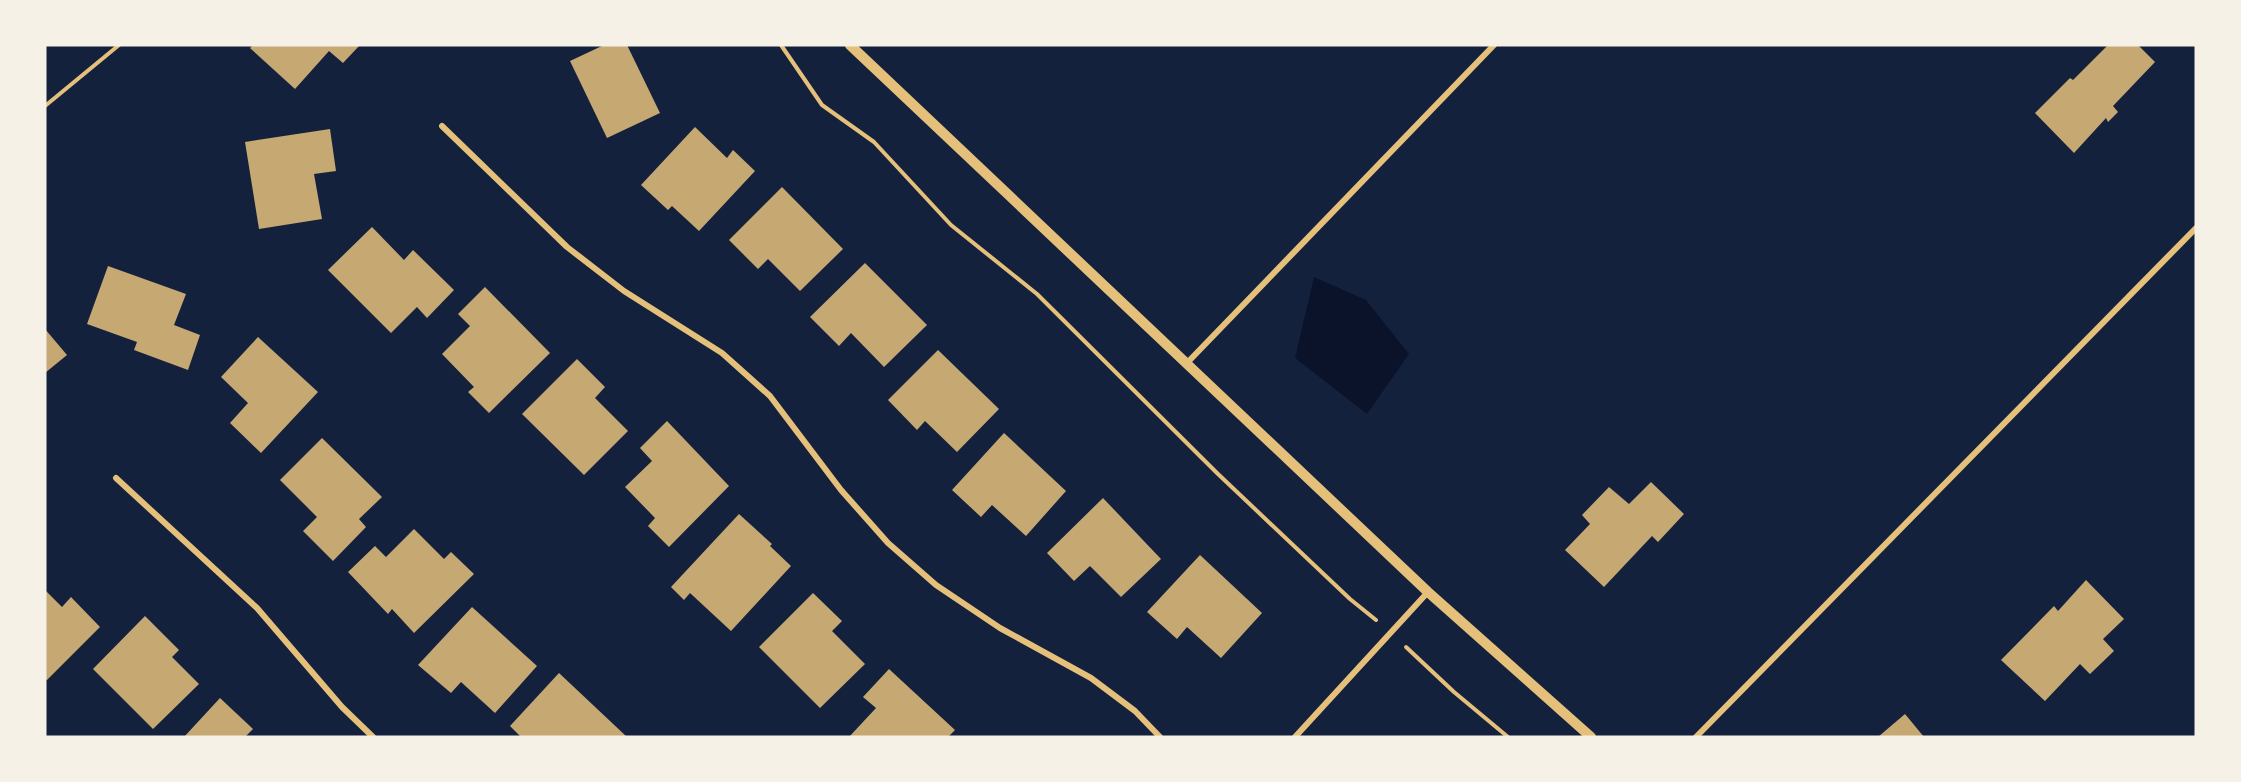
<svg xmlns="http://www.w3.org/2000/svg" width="2241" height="782" viewBox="0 0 2241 782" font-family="Arial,sans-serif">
<rect width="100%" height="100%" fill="#14213d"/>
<polygon fill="#0b132b" points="1314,277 1366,300 1409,354 1367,414 1295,358"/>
<g fill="#c6a872">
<polygon points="253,45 360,45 343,63 329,51 295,89 250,48"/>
<polygon points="604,45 627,45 660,113 607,138 570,61"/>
<polygon points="2108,45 2138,45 2155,62 2113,106 2118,112 2108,122 2106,118 2074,153 2035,113 2070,78 2073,80"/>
<polygon points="695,127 727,158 733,150 755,171 699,231 672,206 668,210 641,185"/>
<polygon points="330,129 336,171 314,174 322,219 259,229 245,142"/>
<polygon points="782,187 843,249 800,291 768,259 758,269 729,240"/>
<polygon points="372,227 404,260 413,250 454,290 427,318 417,307 391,333 328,270"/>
<polygon points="865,263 927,325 884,367 851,333 839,346 810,317"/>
<polygon points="108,266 186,294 174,325 200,335 188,370 134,350 137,342 87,324"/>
<polygon points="485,287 550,353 489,413 468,392 474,387 442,354 470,326 458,314"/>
<polygon points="45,329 67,355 45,373"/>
<polygon points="258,337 318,392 261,453 230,423 248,403 221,377"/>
<polygon points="938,350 999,409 957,452 925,421 917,430 888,400"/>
<polygon points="577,359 605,387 595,398 628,431 584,475 522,414"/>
<polygon points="667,421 729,486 669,547 648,526 655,518 625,487 652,461 640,448"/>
<polygon points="1004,433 1066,491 1026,536 992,505 981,517 952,490"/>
<polygon points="322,438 382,497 359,519 366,527 333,561 303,531 317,517 280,480"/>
<polygon points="1651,482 1684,514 1658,542 1652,536 1604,587 1565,550 1590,524 1582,515 1609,487 1629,504"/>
<polygon points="1103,498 1161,559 1121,597 1090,566 1074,581 1047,553"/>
<polygon points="739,514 772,544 770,546 791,566 731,631 690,593 684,600 671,587"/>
<polygon points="414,529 444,559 451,552 474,574 414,633 392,609 388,614 348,572 375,546 386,557"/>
<polygon points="1200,555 1262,613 1221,658 1187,627 1177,639 1147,612"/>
<polygon points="2086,580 2124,619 2103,639 2114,651 2090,674 2080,664 2045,701 2001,660 2054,606 2058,611"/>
<polygon points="45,590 62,607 71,597 100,627 47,680 45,679"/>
<polygon points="813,593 842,621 832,631 865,664 820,708 759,647"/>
<polygon points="472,607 537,666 495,713 461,682 451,693 418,665"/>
<polygon points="145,616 179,650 172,657 199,684 153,729 93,669"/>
<polygon points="889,669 955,730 948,737 849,737 876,708 863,697"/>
<polygon points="559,673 627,737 521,737 510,726"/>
<polygon points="220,698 253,729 245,737 184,737"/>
<polygon points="1905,714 1924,737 1878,737"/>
</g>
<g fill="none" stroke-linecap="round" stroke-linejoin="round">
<g stroke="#e5c07b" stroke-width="4">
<polyline points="781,45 822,105 874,142 951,225 1037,294 1218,474 1350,599 1376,620"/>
<polyline points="45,106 119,45"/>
<polyline points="1406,647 1454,692 1508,737"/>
</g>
<g stroke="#e5c07b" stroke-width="6">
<polyline points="442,126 567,247 624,291 722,353 770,396 841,490 888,543 936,585 1000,628 1091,678 1135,711 1160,737"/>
<polyline points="1187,363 1494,45"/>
<polyline points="116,478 257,608 342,707 373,737"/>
<polyline points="1295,737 1428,592"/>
<polyline points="1696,737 2196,228"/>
</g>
<polyline stroke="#e5c07b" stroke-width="10" points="850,45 1428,592 1591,737"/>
</g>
<rect width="2241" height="782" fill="none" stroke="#f6f1e7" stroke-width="93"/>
</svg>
